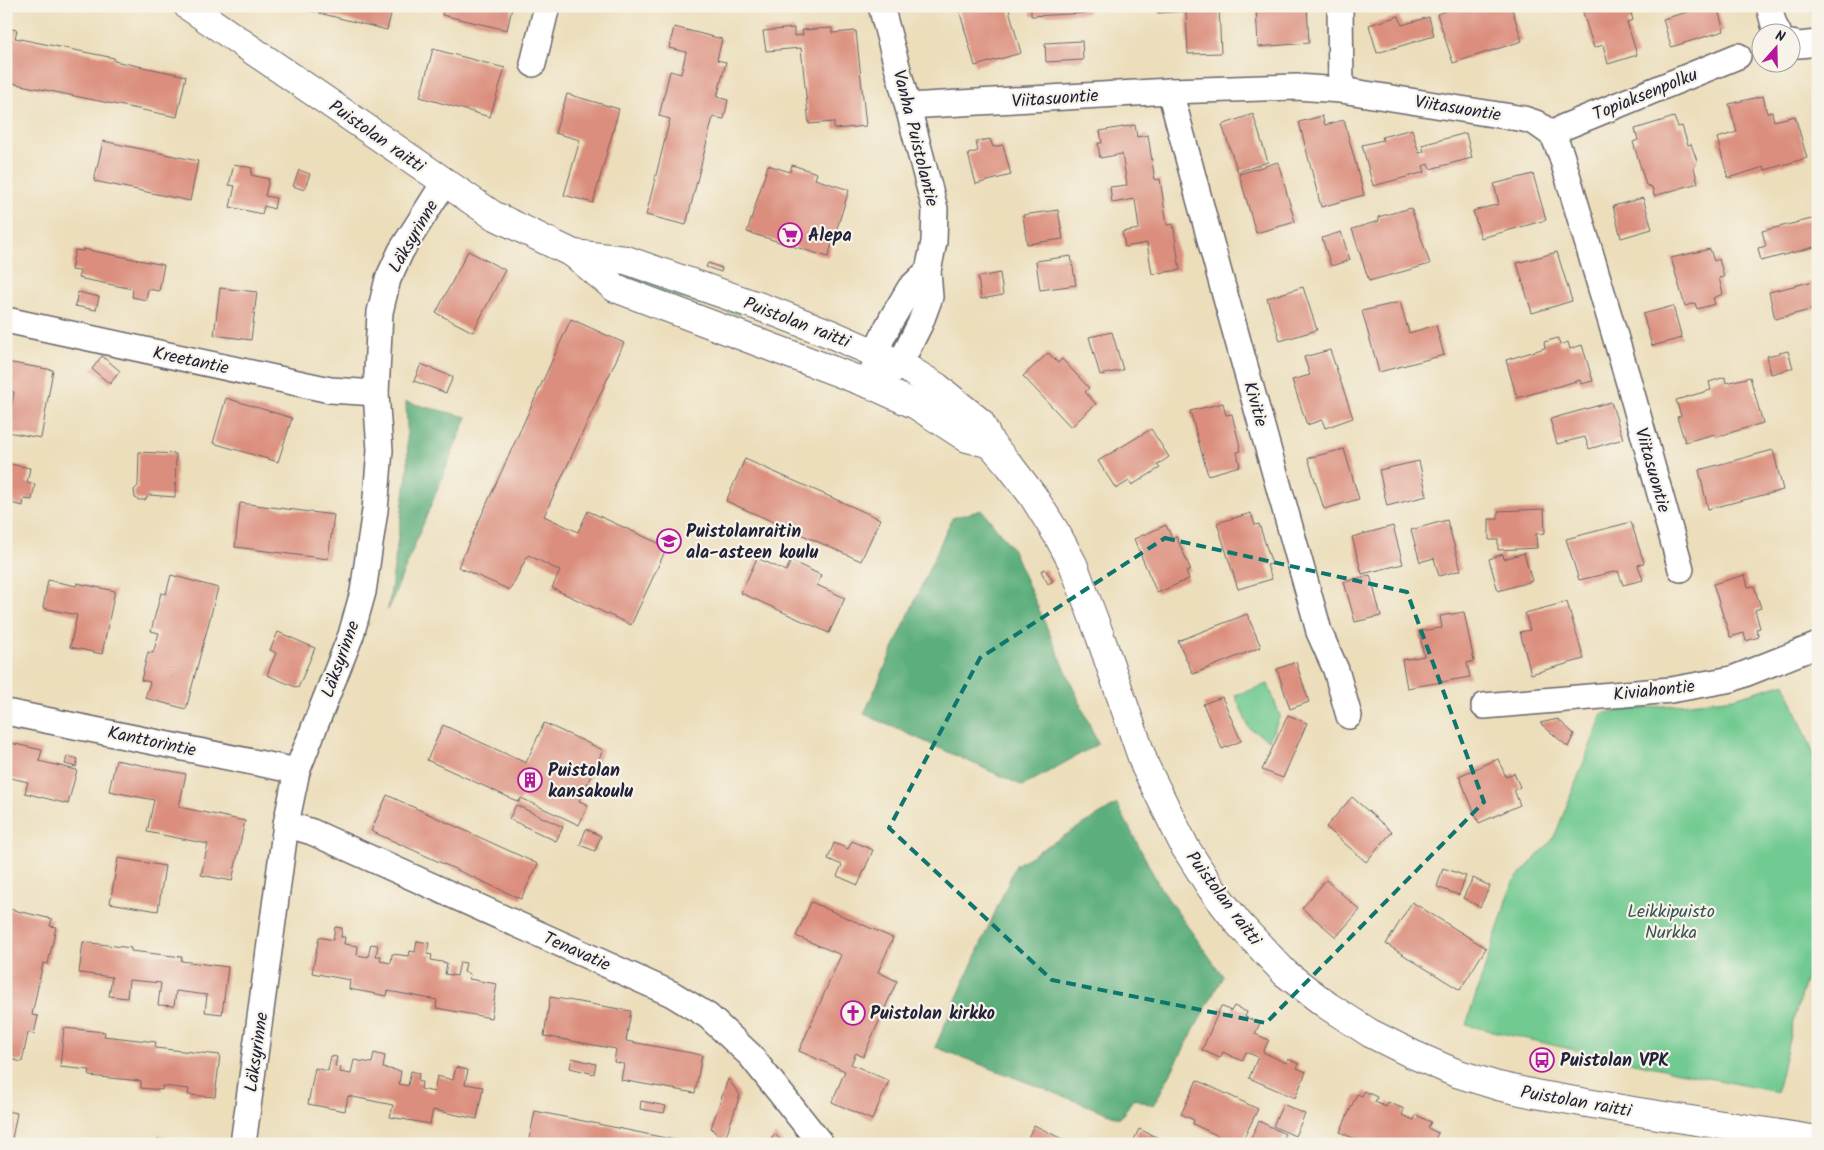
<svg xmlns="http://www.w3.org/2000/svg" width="1824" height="1150" viewBox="0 0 1824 1150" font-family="Kalam,sans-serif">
<rect width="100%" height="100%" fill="#f7f3e8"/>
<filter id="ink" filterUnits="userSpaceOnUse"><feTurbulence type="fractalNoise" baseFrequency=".02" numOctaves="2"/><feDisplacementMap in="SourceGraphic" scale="10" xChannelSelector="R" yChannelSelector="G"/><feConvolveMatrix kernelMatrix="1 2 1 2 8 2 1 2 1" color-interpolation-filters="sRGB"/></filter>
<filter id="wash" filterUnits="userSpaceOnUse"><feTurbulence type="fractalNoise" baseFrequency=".0096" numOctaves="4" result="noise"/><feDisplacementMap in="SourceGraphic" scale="20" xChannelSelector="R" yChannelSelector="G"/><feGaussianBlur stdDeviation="1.12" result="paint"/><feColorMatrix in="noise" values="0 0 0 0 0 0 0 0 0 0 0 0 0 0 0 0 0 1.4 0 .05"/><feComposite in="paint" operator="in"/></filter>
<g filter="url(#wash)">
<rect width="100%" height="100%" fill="#ecdebb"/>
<g fill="#71ca91" stroke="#4a7666">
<polygon points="619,271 741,309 740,315 642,288 619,274"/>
<polygon points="1785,683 1818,765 1818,937 1794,1018 1777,1092 1605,1057 1466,1025 1513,882 1554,838 1603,713 1734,698"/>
<polygon points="1268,684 1280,716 1269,740 1249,728 1235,695"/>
</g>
<g fill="#5cae7b" stroke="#3f685b">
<polygon points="406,402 467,417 388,610 408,467"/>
<polygon points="982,510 1012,548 1098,744 1023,786 864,714 952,518"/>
<polygon points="1117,804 1161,889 1223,976 1153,1106 1134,1098 1120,1118 935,1047 1016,865"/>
</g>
<g id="blocks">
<g fill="#db8e7d">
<polygon points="296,6 317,6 315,12"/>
<polygon points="321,6 393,6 387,30 319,13"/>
<polygon points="444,6 504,6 512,8 507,30 442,15"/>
<polygon points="958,6 1008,6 1021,53 975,66"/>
<polygon points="1031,6 1088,6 1088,13 1031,16"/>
<polygon points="1158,6 1219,6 1221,53 1188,54 1186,11 1158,13"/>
<polygon points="1256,6 1307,6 1309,43 1258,47"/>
<polygon points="1460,6 1474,6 1475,8 1511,6 1522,41 1453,63 1437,14"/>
<polygon points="1581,6 1629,6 1633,20 1627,22 1637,55 1608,64 1603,45 1594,48"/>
<polygon points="1708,6 1717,6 1724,31 1671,47 1663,19"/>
<polygon points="1399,16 1402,25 1429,17 1434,36 1377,53 1369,25"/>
<polygon points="674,27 722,39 717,60 726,62 717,97 728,100 724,119 713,117 686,225 646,215 670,119 659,116 670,71 681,74 686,52 669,48"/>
<polygon points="6,28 17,30 15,38 114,58 114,61 186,76 177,117 6,82"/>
<polygon points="794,28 794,36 803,35 802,30 832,28 832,33 856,31 866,126 834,129 834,122 809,124 801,48 766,51 763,31"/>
<polygon points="1082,41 1083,60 1046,62 1045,43"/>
<polygon points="433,49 505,68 490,117 420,97"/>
<polygon points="1818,76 1818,100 1816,100 1810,78"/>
<polygon points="567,94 619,109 593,203 564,195 580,140 555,133"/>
<polygon points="1763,96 1767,113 1772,112 1774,121 1795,116 1807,158 1765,170 1764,167 1728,178 1717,138 1737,132 1729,104"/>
<polygon points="1253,114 1268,162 1238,172 1222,125"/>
<polygon points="1322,116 1325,125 1344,120 1364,195 1321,207 1299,122"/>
<polygon points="1674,117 1678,127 1682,126 1688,145 1691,144 1697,161 1694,168 1698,183 1654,196 1652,187 1646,185 1633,142 1638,140 1635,129"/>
<polygon points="1135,125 1137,137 1148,135 1155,180 1160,179 1167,225 1173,224 1180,270 1152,274 1147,243 1125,247 1122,232 1139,229 1135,199 1112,203 1110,187 1127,185 1122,154 1100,158 1098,143 1102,143 1100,131"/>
<polygon points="1412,129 1419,153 1424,152 1422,145 1466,133 1472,158 1430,169 1428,164 1423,166 1425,172 1373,186 1362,145 1383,140 1382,137"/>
<polygon points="990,139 993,147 1003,145 1011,175 976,184 968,154 978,151 976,142"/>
<polygon points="103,141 198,161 190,201 94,181"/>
<polygon points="1278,162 1295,222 1256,233 1239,174"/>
<polygon points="234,164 252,168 251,175 269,179 265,196 276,198 274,209 264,206 262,214 230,207 235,186 229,185"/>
<polygon points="768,165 790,172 792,165 817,173 815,179 849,190 828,257 747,232"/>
<polygon points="299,170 310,174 304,190 293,186"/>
<polygon points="1533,174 1546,220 1481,238 1473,211 1499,204 1494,184"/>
<polygon points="1643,198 1652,229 1621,238 1613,206"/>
<polygon points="1411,208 1430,264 1369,281 1352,229 1379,221 1378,217"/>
<polygon points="1058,210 1063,239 1027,244 1023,215"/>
<polygon points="1816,218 1818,246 1761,261 1758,248 1766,246 1762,231"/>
<polygon points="1341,232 1350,260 1331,266 1322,238"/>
<polygon points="83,249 164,265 159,291 148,289 146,300 132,297 133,289 78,278 80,271 71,270 75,250 83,251"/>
<polygon points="1710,249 1714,261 1719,259 1724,277 1719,278 1723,294 1713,298 1715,304 1697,309 1695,303 1685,306 1671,258"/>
<polygon points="468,251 505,270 473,332 436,313"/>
<polygon points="1557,252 1572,301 1532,313 1517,263"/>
<polygon points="1071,256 1076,285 1040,290 1036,261"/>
<polygon points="708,263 722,268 721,272 706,267"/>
<polygon points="1000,273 1003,295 981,299 978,277"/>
<polygon points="1818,280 1818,308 1775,319 1769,292"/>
<polygon points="1303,287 1317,330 1280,341 1267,298"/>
<polygon points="220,288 257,292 251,340 214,335"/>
<polygon points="78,292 99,297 96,310 75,306"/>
<polygon points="1400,302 1409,333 1436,325 1444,355 1379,372 1362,311"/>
<polygon points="1673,306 1682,338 1652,346 1643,314"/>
<polygon points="571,319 624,343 544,516 578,532 588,511 667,547 631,625 552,588 560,571 528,555 510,590 458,567"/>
<polygon points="1112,332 1123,370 1100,375 1089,337"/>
<polygon points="1558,338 1560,345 1568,342 1570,349 1582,345 1593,381 1581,384 1580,380 1517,398 1506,360 1545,348 1544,342"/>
<polygon points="1330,350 1353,418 1325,428 1322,420 1307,425 1292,380 1310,375 1304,357"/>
<polygon points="1788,351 1793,368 1771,374 1767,356"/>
<polygon points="1048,353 1058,363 1062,359 1089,388 1085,392 1096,404 1071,427 1023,376"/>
<polygon points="102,356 120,371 110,384 92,369"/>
<polygon points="6,362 53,370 41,438 7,432 14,392 6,391"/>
<polygon points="421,364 453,377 446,393 414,381"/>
<polygon points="1725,377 1726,383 1750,377 1763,423 1716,437 1715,434 1685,442 1677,417 1681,416 1676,400 1711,390 1709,382"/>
<polygon points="226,398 292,418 278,462 213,443"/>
<polygon points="1611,402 1623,439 1589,449 1585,437 1557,444 1550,419"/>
<polygon points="1223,403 1226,415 1232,414 1241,451 1237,452 1240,466 1208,475 1190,411"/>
<polygon points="1151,429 1169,457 1157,465 1160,468 1132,485 1129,481 1116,489 1098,461"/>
<polygon points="1344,449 1359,499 1324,509 1308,458"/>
<polygon points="1773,450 1783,490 1708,509 1699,470"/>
<polygon points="139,452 176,454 175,497 149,495 145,500 139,500 135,498 134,490 138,486"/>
<polygon points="745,459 880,519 861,561 726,501"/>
<polygon points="1419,461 1427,496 1387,506 1379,470"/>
<polygon points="6,463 30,468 27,483 35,484 32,500 24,499 23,506 6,502"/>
<polygon points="240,503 334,515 328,559 235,547"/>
<polygon points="1544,509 1545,533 1536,534 1537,548 1498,550 1498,540 1489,540 1489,519 1498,519 1498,511"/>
<polygon points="1251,513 1255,525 1259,524 1272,564 1267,565 1272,579 1238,589 1217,523"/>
<polygon points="1447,520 1461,570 1439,576 1434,558 1420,562 1411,530"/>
<polygon points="1631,522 1644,563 1638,565 1643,580 1623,585 1618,571 1579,580 1566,539"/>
<polygon points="1166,525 1172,538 1176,536 1191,570 1186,572 1189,579 1157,593 1134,539"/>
<polygon points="1393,526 1403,564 1362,574 1352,537"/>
<polygon points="1524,553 1532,581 1498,591 1489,559 1503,554 1504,559"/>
<polygon points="757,558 786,571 791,561 821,575 817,585 845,598 829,633 741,593"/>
<polygon points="1045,569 1053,581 1048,584 1041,571"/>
<polygon points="171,575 218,588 186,709 145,698 150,682 141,680 148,652 153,653 159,633 151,631 161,593 166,594"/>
<polygon points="1370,575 1381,616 1355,622 1344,582"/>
<polygon points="1745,575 1748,587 1754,586 1761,608 1755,610 1760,628 1756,629 1759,637 1746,641 1744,633 1730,637 1713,584"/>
<polygon points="48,580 76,586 77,583 115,591 102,654 70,647 77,615 43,608"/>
<polygon points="1567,602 1584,659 1531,674 1520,632 1530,630 1525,613"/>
<polygon points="1464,612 1474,661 1467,663 1470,677 1407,688 1402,660 1424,656 1419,631 1442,628 1440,616"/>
<polygon points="1247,614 1261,647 1193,674 1178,641"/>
<polygon points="278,632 315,648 298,688 267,675 276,653 270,650"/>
<polygon points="1296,662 1309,702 1290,709 1277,669"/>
<polygon points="1222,697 1241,741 1222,749 1203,704"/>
<polygon points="1288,715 1307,723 1283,778 1262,770"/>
<polygon points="1558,719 1574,734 1568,747 1540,723"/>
<polygon points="544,723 603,750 579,801 588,805 579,825 521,798 519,802 427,760 443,725 526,763"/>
<polygon points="6,742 42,750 39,761 77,770 68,804 25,793 28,782 6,777"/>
<polygon points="67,756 78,759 76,767 65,764"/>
<polygon points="1498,759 1506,777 1514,773 1520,787 1514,790 1520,805 1479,823 1459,776"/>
<polygon points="116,760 186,774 179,807 245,821 232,881 201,875 208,844 147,832 154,800 109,791"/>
<polygon points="387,795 538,864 521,899 371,831"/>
<polygon points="1352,797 1392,832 1366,862 1326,827"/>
<polygon points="516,805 563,827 556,841 509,819"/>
<polygon points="586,829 601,836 595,851 580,845"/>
<polygon points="852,841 873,850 858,885 837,876 842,865 828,859 834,843 848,849"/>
<polygon points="118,858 165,866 158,911 110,903"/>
<polygon points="1443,868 1466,876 1459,895 1437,887"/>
<polygon points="1473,878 1490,886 1480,907 1463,898"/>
<polygon points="1326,880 1360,910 1336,937 1302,908"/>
<polygon points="811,902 893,938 878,972 897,981 863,1057 856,1053 851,1064 889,1081 872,1120 832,1102 845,1071 799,1051 841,955 796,936"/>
<polygon points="1412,902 1486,948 1460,990 1386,944"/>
<polygon points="9,909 52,919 50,926 56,927 48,964 43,963 32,1015 38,1016 34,1034 28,1033 22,1062 6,1058 6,922"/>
<polygon points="335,927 342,928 341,937 345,937 344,944 358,946 357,955 368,957 371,944 378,945 376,956 381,956 380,961 391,963 392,954 409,956 410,951 415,952 417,941 429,943 427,954 432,955 431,960 447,963 445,974 457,976 460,962 466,963 464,972 470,974 469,979 497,984 491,1018 436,1008 437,1000 388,991 387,996 349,989 350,980 312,973 319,937 333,940"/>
<polygon points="83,942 131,948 131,951 182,957 181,961 228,967 222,1014 205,1012 207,995 176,991 174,1006 158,1005 161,983 129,980 127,998 109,996 112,977 79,973"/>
<polygon points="550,997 631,1011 626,1041 702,1055 695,1093 621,1080 624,1064 614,1062 616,1049 544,1036"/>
<polygon points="1221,1006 1231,1011 1234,1006 1247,1012 1245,1017 1260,1023 1255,1034 1269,1040 1263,1052 1286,1063 1288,1059 1299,1064 1297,1068 1306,1072 1295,1098 1249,1078 1258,1057 1246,1052 1242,1061 1223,1052 1220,1058 1202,1050"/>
<polygon points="64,1028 105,1032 104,1036 156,1042 155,1048 220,1055 215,1097 188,1095 189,1089 162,1086 162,1090 141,1088 141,1081 89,1076 90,1070 60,1067"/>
<polygon points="374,1053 385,1056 383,1068 401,1071 399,1084 408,1086 411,1071 419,1073 418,1082 422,1082 421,1089 434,1092 437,1076 453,1080 456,1067 468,1070 465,1084 483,1087 477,1119 433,1110 430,1124 390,1117 393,1105 348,1096 345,1111 308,1104 315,1068 328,1071 331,1056 337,1057 335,1066 341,1067 340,1072 351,1074 354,1060 372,1063"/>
<polygon points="572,1058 596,1064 594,1074 570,1068"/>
<polygon points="728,1079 740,1095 724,1142 711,1128"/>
<polygon points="1197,1080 1258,1109 1241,1144 1235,1144 1193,1124 1194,1120 1181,1114"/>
<polygon points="1364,1091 1377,1097 1375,1102 1386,1107 1388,1102 1404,1109 1402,1115 1414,1120 1416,1115 1431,1122 1428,1128 1438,1133 1433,1144 1365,1144 1340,1132 1357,1094 1362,1096"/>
<polygon points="641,1101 666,1106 664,1113 640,1109"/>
<polygon points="1283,1104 1305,1114 1295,1136 1273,1126"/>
<polygon points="6,1111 17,1113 11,1144 6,1144"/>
<polygon points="535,1111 690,1143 690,1144 528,1144"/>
<polygon points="1259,1121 1285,1134 1280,1144 1254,1144 1249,1142"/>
<polygon points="1034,1125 1068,1142 1067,1144 1025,1144"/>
<polygon points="1139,1129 1158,1138 1155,1144 1132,1144"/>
<polygon points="775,1134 784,1144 768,1144"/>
<polygon points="158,1139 184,1143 184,1144 158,1144"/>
</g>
</g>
</g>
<g filter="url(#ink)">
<use href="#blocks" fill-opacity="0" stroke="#696468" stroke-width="1"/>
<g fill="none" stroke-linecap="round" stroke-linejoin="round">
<g stroke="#696468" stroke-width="28">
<g id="street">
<polyline points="1340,6 1341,90"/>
<polyline points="1769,6 1774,25 1778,32"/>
<polyline points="1792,43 1799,45 1818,43"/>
<polyline points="533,64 547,6"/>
<polyline points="1170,91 1222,284 1316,620 1319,632 1336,670 1349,716"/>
<polyline points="908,106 1170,91 1296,87 1341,90 1524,119 1536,123 1553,135 1561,154 1629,383 1681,569"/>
<polyline points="1553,135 1564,127 1738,56"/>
<polyline points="6,320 330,390 376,393"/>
<polyline points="874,374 875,352 891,320 910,288 928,271"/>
<polyline points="874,386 900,364 920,324 930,297 928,271 934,242 935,209 881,6"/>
<polyline points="1484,706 1671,690 1732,679 1818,645"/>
<polyline points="6,712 297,771"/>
<polyline points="286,824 312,832 672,994 708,1016 750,1055 821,1144"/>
<polyline points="243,1144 286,824 297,771 351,635 363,592 375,510 380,450 376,393 380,312 388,279 401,251 444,183"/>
</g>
</g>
<g stroke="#696468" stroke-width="30">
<g id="secondary">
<polyline points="188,6 493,215 574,254 615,288 874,386 916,405 967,438 991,444"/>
<polyline points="574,254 626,260 772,311 831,334 900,364 937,387 980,422 991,444 1010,466 1033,496 1058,536 1073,564 1100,636 1145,766 1185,847 1211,888 1239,924 1285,973 1328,1006 1370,1033 1412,1054 1456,1073 1498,1086 1535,1094 1639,1112 1818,1140"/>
</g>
</g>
<use href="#street" stroke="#fff" stroke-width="25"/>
<use href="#secondary" stroke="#fff" stroke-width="28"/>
</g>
</g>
<path fill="none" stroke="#0f766e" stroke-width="4" stroke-dasharray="10 6" stroke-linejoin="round" d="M1165,538L1407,592L1484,802L1266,1023L1052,980L889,828L980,658Z"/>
<defs>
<g id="supermarket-ring" transform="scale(1.25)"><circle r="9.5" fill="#f7f3e8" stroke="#b5179e" stroke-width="1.5"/><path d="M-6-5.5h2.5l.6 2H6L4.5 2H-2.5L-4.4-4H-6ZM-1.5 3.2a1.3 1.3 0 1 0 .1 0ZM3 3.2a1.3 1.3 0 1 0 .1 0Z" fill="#b5179e"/></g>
<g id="school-ring" transform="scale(1.25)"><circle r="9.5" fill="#f7f3e8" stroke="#b5179e" stroke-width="1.5"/><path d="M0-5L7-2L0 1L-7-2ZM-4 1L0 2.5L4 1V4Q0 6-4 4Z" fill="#b5179e"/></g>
<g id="building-ring" transform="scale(1.25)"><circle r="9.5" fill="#f7f3e8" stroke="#b5179e" stroke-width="1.5"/><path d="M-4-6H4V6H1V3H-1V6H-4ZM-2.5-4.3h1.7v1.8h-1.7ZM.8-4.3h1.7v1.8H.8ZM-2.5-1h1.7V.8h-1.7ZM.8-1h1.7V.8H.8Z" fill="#b5179e"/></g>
<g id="church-ring" transform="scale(1.25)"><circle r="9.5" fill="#f7f3e8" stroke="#b5179e" stroke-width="1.5"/><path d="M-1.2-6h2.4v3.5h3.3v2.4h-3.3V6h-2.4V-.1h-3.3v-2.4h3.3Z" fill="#b5179e"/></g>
<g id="bus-ring" transform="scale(1.25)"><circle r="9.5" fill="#f7f3e8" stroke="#b5179e" stroke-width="1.5"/><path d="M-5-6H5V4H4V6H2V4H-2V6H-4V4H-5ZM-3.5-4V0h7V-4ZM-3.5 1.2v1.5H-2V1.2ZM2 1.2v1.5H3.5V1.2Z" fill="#b5179e"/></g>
</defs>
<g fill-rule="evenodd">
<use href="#supermarket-ring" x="790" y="235"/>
<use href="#school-ring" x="669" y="541"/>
<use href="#building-ring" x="530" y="780"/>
<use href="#church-ring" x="853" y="1013"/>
<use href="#bus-ring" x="1542" y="1060"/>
</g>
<g text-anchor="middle" stroke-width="4.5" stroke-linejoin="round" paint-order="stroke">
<g font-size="18" fill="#22223b" stroke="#f7f3e8">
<text transform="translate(1645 94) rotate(-22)" y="6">Topiaksenpolku</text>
<text transform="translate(1055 98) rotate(-4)" y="6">Viitasuontie</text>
<text transform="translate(1458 108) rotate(9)" y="6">Viitasuontie</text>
<text transform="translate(377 136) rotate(35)" y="6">Puistolan raitti</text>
<text transform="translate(916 138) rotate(76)" y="6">Vanha Puistolantie</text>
<text transform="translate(413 236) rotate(-60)" y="6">Läksyrinne</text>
<text transform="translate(797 322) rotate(21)" y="6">Puistolan raitti</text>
<text transform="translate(191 360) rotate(12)" y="6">Kreetantie</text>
<text transform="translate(1256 404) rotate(74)" y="6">Kivitie</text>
<text transform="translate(1653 470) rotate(74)" y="6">Viitasuontie</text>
<text transform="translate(340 659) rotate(-70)" y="6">Läksyrinne</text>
<text transform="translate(1654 690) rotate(-6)" y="6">Kiviahontie</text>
<text transform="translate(152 741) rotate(12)" y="6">Kanttorintie</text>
<text transform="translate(1224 898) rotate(53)" y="6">Puistolan raitti</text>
<text transform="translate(577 951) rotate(24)" y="6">Tenavatie</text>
<text transform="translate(256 1052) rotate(-82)" y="6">Läksyrinne</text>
<text transform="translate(1576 1101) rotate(10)" y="6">Puistolan raitti</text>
</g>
<g font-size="18" font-weight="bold" fill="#22223b" stroke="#f7f3e8" text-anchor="start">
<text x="808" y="241">Alepa</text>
<text x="686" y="537">Puistolanraitin<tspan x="686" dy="21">ala-asteen koulu</tspan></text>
<text x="548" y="776">Puistolan<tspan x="548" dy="21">kansakoulu</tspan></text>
<text x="870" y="1019">Puistolan kirkko</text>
<text x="1560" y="1066">Puistolan VPK</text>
</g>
<g font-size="18" fill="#3a5455" stroke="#f7f3e8">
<text x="1671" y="917">Leikkipuisto<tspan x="1671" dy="21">Nurkka</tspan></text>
</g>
</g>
<rect width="1824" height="1150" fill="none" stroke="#f7f3e8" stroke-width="25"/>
<g transform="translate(1776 48) rotate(20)"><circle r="24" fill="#f7f3e8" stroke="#a29fa3"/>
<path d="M0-4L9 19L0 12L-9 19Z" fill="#b5179e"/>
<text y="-8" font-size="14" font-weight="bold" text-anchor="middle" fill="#22223b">N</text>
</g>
</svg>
